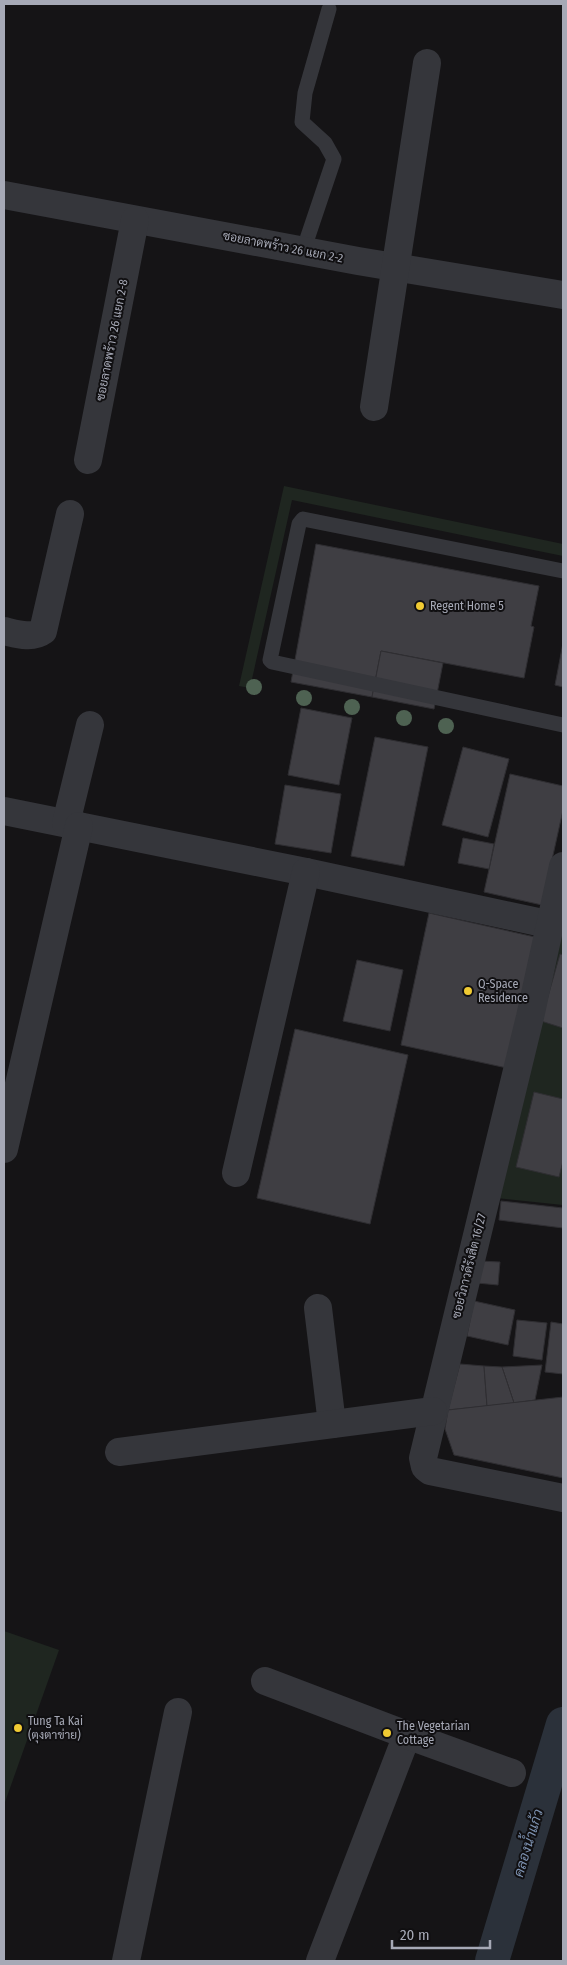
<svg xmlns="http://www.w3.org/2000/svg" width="567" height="1965" viewBox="0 0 567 1965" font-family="'Fira Sans Condensed',Sarabun,sans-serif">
<rect width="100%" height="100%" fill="#151416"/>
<g fill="#1f2620">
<polygon points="284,486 563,544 563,556 292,500 250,688 239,686"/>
<polygon points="563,919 563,1205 497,1198"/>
<polygon points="4,1631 59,1650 4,1805"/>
</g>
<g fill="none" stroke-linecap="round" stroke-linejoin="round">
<polyline stroke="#2b313a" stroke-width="34" points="492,1961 563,1724"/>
</g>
<g fill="#3f3e43" stroke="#2f2e32">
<polygon points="316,544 539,586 531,626 534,627 524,678 381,651 372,697 291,682"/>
<polygon points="563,643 563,687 555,685"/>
<polygon points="381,651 443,663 434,709 372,697"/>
<polygon points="301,708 352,718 339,785 288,775"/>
<polygon points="375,737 428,747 404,866 351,856"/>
<polygon points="463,747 509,759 488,837 442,825"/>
<polygon points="510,774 563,786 563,810 542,905 484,892"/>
<polygon points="285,785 341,794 331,853 275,844"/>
<polygon points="463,838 494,844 489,869 458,863"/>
<polygon points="429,913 535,937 507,1068 401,1045"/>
<polygon points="560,954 563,955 563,1028 541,1021"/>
<polygon points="357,960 403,970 390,1031 343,1021"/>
<polygon points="295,1029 408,1055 370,1224 257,1198"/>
<polygon points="534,1092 563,1099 563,1161 559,1177 516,1167"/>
<polygon points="501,1201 563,1208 563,1228 499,1220"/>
<polygon points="479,1261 500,1262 498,1285 477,1283"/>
<polygon points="474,1301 515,1310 508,1345 467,1336"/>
<polygon points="517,1320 547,1323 542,1360 513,1356"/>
<polygon points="551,1322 563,1324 563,1374 545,1372"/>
<polygon points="460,1364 484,1366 487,1406 448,1410"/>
<polygon points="542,1365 535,1400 514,1403 502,1367"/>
<polygon points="484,1366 502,1367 514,1403 487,1406"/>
<polygon points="563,1397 563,1478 454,1455 445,1429 448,1410"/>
</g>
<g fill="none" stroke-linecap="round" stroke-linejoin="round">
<g stroke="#35363b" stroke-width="15">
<polyline points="303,251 334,159 325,143 302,122 305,93 329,9"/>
<polyline points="563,571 303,519 299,524 270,660 272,662 563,725"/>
</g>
<g stroke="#35363b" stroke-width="28">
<polyline points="4,195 358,261 563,295"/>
<polyline points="374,407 427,63"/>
<polyline points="88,460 135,220"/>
<path d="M4,631C17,634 32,639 43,631L70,514"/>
<polyline points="4,811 306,872 552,925"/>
<polyline points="66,823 90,725"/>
<polyline points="563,866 530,1017 423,1458 425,1467 430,1471 563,1498"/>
<polyline points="4,1149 79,826"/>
<polyline points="236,1173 306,872"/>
<polyline points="318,1308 332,1424"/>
<polyline points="119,1452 433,1411"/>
<polyline points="265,1681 407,1735 320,1961"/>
<polyline points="407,1735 512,1773"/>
<polyline points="126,1961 178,1712"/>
</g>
</g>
<g fill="#4e6252">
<circle cx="254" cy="687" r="8"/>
<circle cx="304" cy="698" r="8"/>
<circle cx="352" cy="707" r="8"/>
<circle cx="404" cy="718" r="8"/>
<circle cx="446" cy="726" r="8"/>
</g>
<g fill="#f0ca33" stroke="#100f11" stroke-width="2">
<circle cx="420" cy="606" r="5"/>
<circle cx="468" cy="991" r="5"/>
<circle cx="18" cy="1728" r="5"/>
<circle cx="387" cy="1733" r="5"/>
</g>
<g text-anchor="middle" stroke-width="4" stroke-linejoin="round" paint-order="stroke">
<g font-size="12" fill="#a6a9b6" stroke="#100f11">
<text transform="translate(283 247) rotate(11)" y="4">ซอยลาดพร้าว 26 แยก 2-2</text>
<text transform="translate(112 340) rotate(-79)" y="4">ซอยลาดพร้าว 26 แยก 2-8</text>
<text transform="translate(469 1266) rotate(-76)" y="4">ซอยวิภาวดีรังสิต 16/27</text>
</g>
<g font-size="12" fill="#a6a9b6" stroke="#100f11" text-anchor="start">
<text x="430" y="610">Regent Home 5</text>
<text x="478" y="988">Q-Space<tspan x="478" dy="14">Residence</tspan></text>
<text x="28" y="1725">Tung Ta Kai<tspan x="28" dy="14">(ตุงตาข่าย)</tspan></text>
<text x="397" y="1730">The Vegetarian<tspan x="397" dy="14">Cottage</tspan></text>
</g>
<g font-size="14" font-style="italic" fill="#7d92b1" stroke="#100f11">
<text transform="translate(528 1843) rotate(-73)" y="5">คลองน้ำแก้ว</text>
</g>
</g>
<rect width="567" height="1965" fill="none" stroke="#a6a9b6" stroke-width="10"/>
<path d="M392 1940v8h98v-8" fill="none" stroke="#a6a9b6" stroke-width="2.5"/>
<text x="400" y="1940" font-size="15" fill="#a6a9b6" stroke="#100f11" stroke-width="4" paint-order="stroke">20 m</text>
</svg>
